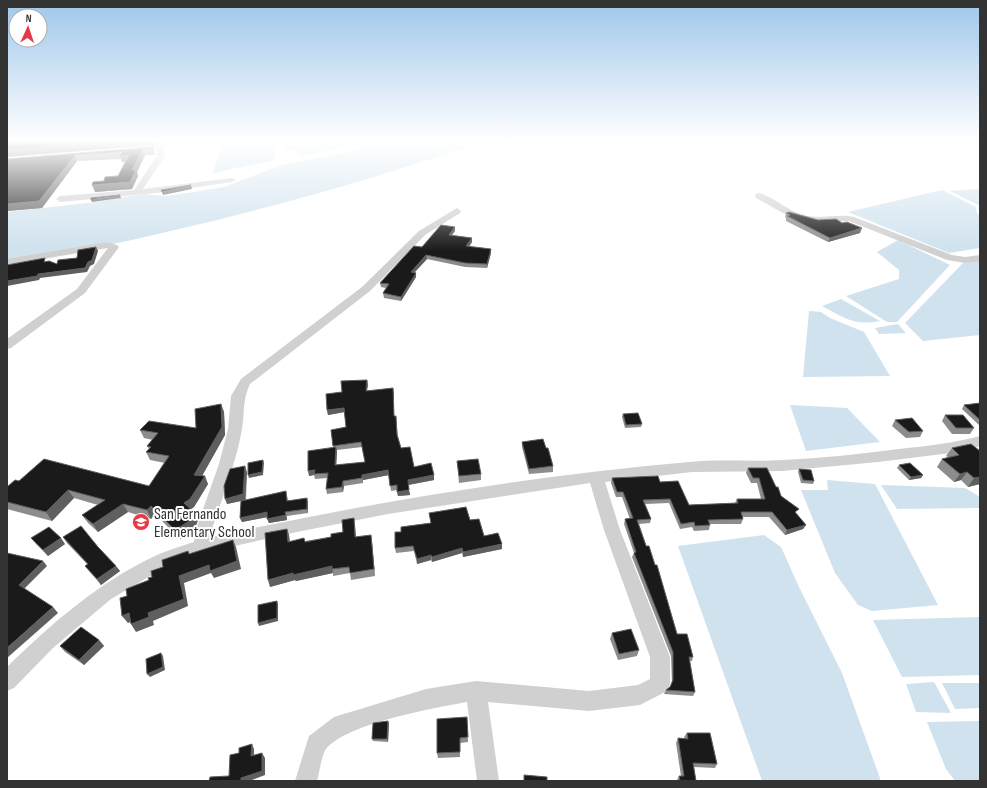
<svg xmlns="http://www.w3.org/2000/svg" width="987" height="788" viewBox="0 0 987 788" font-family="'Sofia Sans Condensed',sans-serif">
<rect width="100%" height="100%" fill="#fff"/>
<g fill="#cfe2ee">
<polygon points="246,140 274,140 275,160 213,173 222,142"/>
<polygon points="284,140 371,140 300,157 295,150 285,150"/>
<path d="M394,140H487C371,181 252,213 132,240C91,249 49,254 7,261V212L96,202L143,194L165,196L194,192L224,187L282,165L373,147Z"/>
<polygon points="980,189 980,206 950,191"/>
<polygon points="942,190 976,207 977,213 980,216 980,248 949,253 848,212"/>
<polygon points="898,240 950,265 897,322 887,322 846,296 899,279 899,270 877,252"/>
<polygon points="980,260 980,335 923,341 905,323 963,263"/>
<path d="M841,299L880,321C853,326 845,318 822,306Z"/>
<polygon points="809,311 821,312 830,318 864,332 890,376 803,377"/>
<polygon points="898,324 906,333 879,334 875,328"/>
<polygon points="790,405 847,408 880,442 806,451"/>
<polygon points="827,480 875,484 938,605 872,611 858,605 835,573 801,490 828,490"/>
<polygon points="881,485 965,488 980,497 980,508 897,509"/>
<polygon points="764,535 781,547 799,587 842,673 881,781 762,781 678,546"/>
<polygon points="980,617 980,675 902,677 873,620"/>
<polygon points="934,682 951,713 916,712 906,684"/>
<polygon points="942,683 980,683 980,708 955,709"/>
<polygon points="980,721 980,781 955,781 946,769 927,722"/>
</g>
<g fill="none" stroke-linecap="round" stroke-linejoin="round">
<g fill="#d0d0d0" fill-rule="evenodd">
<polygon points="156,146 162,146 165,156 143,189 232,178 236,180 232,182 156,193 60,202 56,199 60,196 134,190 157,156"/>
<path d="M759,193C775,198 788,211 804,215C821,220 838,213 854,217L952,255L965,257L980,255V261L965,263L947,260L849,221L817,223L798,219L783,213L756,198L755,196L756,194Z"/>
<path d="M457,208L461,211L460,213L425,235L370,291L250,384C242,401 245,412 242,429C236,463 223,496 212,529L211,537C369,503 529,476 689,462C720,459 752,462 783,460C822,458 861,454 899,449C927,446 954,443 980,436V446L959,452L878,462L782,471L692,472L605,482L620,530L670,657V684L667,691L640,705L589,711L488,702L499,781H477L467,702C434,708 348,723 326,749C322,754 319,774 317,781H295L309,736L334,717L426,689L476,681L589,691L638,685L650,679V657L604,530L590,483L388,514L297,532L203,553L169,565L111,599L53,648L14,688L7,691V667C52,623 99,582 157,555C168,550 182,546 194,542L196,529L219,464L228,429L231,396L241,379L362,287L419,231Z"/>
<polygon points="107,242 117,245 119,247 85,293 11,348 7,349 7,339 77,289 108,248 7,265 7,259"/>
</g>
<polygon fill="#d0d0d0" fill-rule="evenodd" points="161,140 170,140 162,150 132,153 128,150 132,147 156,146"/>
</g>
<g fill="#8c8c8c" fill-rule="evenodd">
<polygon points="153,147 155,155 145,155 137,172 138,176 132,189 95,192 104,181 118,176 125,162 122,162 121,159 77,161 42,208 7,211 7,159"/>
<polygon points="786,213 818,220 842,223 860,233 828,242 786,221 786,218 785,217"/>
<polygon points="455,231 452,235 472,238 472,242 469,246 491,253 487,268 465,267 427,259 415,272 416,273 416,277 401,301 384,298 383,293 386,288 381,287 380,283 422,247"/>
<path d="M367,380L368,385L367,390L394,393V416L396,421L398,436L401,448L414,467L434,480L408,485L410,495L398,496L397,490L391,491L389,475L363,480V483L344,486L343,492L327,494L326,489L327,478L315,479L314,475L309,476L333,447L331,430L346,427L344,412L328,415L327,410L342,392ZM362,447L365,462L336,465L337,450Z"/>
<polygon points="980,403 980,425 979,425 962,409 964,405"/>
<polygon points="221,404 224,412 225,435 202,476 208,484 194,507 191,509 198,520 195,528 180,539 155,514 151,519 128,512 98,532 88,523 82,515 98,505 74,498 52,521 7,509 7,487 19,481 149,486 165,463 150,460 146,452 149,449 147,446 153,440 144,438 140,430 196,428"/>
<polygon points="623,414 642,424 641,427 625,428 622,417"/>
<polygon points="945,415 974,428 970,434 952,434 942,421"/>
<polygon points="895,420 923,431 920,437 906,438 892,426"/>
<polygon points="522,442 546,448 553,466 553,472 529,474 522,447"/>
<polygon points="971,444 980,484 968,487 961,480 954,482 937,467 942,459 948,457 946,456 952,448"/>
<polygon points="457,461 481,474 481,480 459,483"/>
<polygon points="899,465 923,475 921,478 909,480 897,468"/>
<polygon points="748,468 776,487 781,496 806,525 803,529 785,535 769,517 742,517 743,519 741,524 710,524 709,530 694,531 692,527 680,529 669,503 645,504 651,519 650,523 639,524 677,634 693,657 692,661 690,661 695,692 693,696 664,694 666,690 670,687 672,684 671,656 632,557 634,553 624,524 625,519 630,519 622,497 616,497 611,483 612,478 660,482 689,505 735,503 737,499 761,499 757,483 751,483 746,473"/>
<polygon points="799,469 814,481 813,484 801,483 798,472"/>
<polygon points="247,472 246,500 287,496 288,500 308,502 308,513 287,516 287,520 269,523 267,517 242,522 240,518 241,501 227,504"/>
<polygon points="429,513 470,520 484,536 502,549 463,557 462,553 432,562 431,560 417,564 414,551 396,553 395,548 401,532 431,523"/>
<polygon points="355,525 356,537 372,542 375,576 351,580 350,573 333,576 333,573 296,581 295,580 270,587 287,529 289,535 290,541 305,541 331,537 343,532"/>
<polygon points="63,537 98,547 120,571 101,585 85,566 87,564 67,543"/>
<polygon points="31,538 65,544 48,556 36,544"/>
<polygon points="612,633 639,650 637,656 618,660 610,639"/>
<polygon points="99,640 104,646 84,665 65,652 60,646"/>
<polygon points="467,717 468,742 460,743 460,757 438,758 437,753"/>
<polygon points="389,723 388,742 373,741 372,739"/>
<polygon points="687,733 717,764 715,768 694,767 696,781 677,781 677,780 679,776 681,776 676,743 678,738 685,739 684,737"/>
</g>
<g fill="#5f5f5f">
<polygon points="7,140 12,140 7,144"/>
<polygon points="132,140 159,140 155,145 7,157 7,150"/>
<polygon points="167,140 172,140 168,145"/>
<polygon points="143,149 145,155 137,172 138,176 132,189 95,192 92,185 130,182 132,170"/>
<polygon points="75,155 77,161 42,208 7,211 7,204"/>
<polygon points="129,155 131,161 122,162 120,156"/>
<polygon points="191,185 192,189 163,195 162,192"/>
<polygon points="120,195 121,198 92,202 91,200"/>
<polygon points="455,227 455,231 449,239 449,235"/>
<polygon points="862,228 860,233 828,242 830,238"/>
<polygon points="472,238 472,242 467,250 466,246"/>
<polygon points="96,247 98,251 94,264 90,266 87,272 40,278 39,280 7,286 7,281 38,274 85,268"/>
<polygon points="491,249 491,253 487,268 487,264"/>
<polygon points="426,255 427,259 411,276 411,272"/>
<polygon points="416,273 416,277 401,301 401,297"/>
<polygon points="367,380 368,385 366,395 366,391"/>
<polygon points="393,388 394,393 394,421 394,416"/>
<polygon points="221,404 224,412 225,435 198,483 194,475"/>
<polygon points="344,408 345,412 328,415 327,410"/>
<polygon points="336,447 337,452 336,470 335,465"/>
<polygon points="263,460 264,463 263,475 249,478 248,475"/>
<polygon points="245,466 247,472 245,500 227,504 225,499"/>
<polygon points="315,470 314,475 309,476 308,471"/>
<polygon points="388,470 389,475 363,480 363,483 362,475"/>
<polygon points="967,472 961,480 954,482 960,474"/>
<polygon points="434,475 434,480 408,485 408,480"/>
<polygon points="923,475 921,478 909,480 911,477"/>
<polygon points="205,476 208,484 194,507 188,511 184,503"/>
<polygon points="980,477 980,484 968,487 974,478"/>
<polygon points="343,481 344,486 343,492 342,487"/>
<polygon points="68,490 74,498 52,521 46,512"/>
<polygon points="409,490 410,495 398,496 397,492"/>
<polygon points="307,498 308,502 308,513 307,509"/>
<polygon points="123,504 128,512 98,532 93,524"/>
<polygon points="151,506 155,514 151,519 147,510"/>
<polygon points="194,512 198,520 195,528 180,539 175,530"/>
<polygon points="267,512 268,517 242,522 240,518"/>
<polygon points="285,512 287,520 269,523 267,519"/>
<polygon points="354,518 355,525 356,544 355,537"/>
<polygon points="806,525 803,529 785,535 787,530"/>
<polygon points="287,529 289,535 290,548 288,542"/>
<polygon points="371,535 372,542 375,576 374,569"/>
<polygon points="61,538 65,544 48,556 43,550"/>
<polygon points="233,540 236,547 241,569 214,578 211,573 184,583 188,606 153,621 154,625 136,632 131,624 148,613 179,576"/>
<polygon points="502,544 502,549 463,557 463,552"/>
<polygon points="462,548 462,553 432,562 432,557"/>
<polygon points="431,555 431,560 417,564 417,559"/>
<polygon points="43,561 47,566 23,590 19,585"/>
<polygon points="116,566 120,571 101,585 97,579"/>
<polygon points="332,566 333,573 296,581 295,580 270,587 268,580 293,573"/>
<polygon points="277,601 278,604 278,621 259,626 258,623"/>
<polygon points="53,607 58,613 7,658 7,648"/>
<polygon points="129,613 135,620 128,623 122,616"/>
<polygon points="99,640 104,646 84,665 79,660"/>
<polygon points="161,653 163,656 165,670 150,677 147,674"/>
<polygon points="388,721 389,723 388,742 387,739"/>
<polygon points="252,744 254,749 254,760 251,756"/>
<polygon points="262,753 265,758 265,775 249,781 241,781 241,778"/>
</g>
<g fill="#1a1a1a" stroke="#5f5f5f">
<polygon points="14,140 132,140 7,150 7,145"/>
<polygon points="153,147 153,149 143,149 132,170 136,170 130,182 92,185 93,182 104,181 105,177 118,176 129,155 120,156 122,152 75,155 39,201 7,204 7,159"/>
<polygon points="191,185 162,192 161,190"/>
<polygon points="120,195 100,198 91,200 91,198"/>
<polygon points="789,212 818,220 836,219 842,223 847,222 862,228 830,238 787,216 790,215 786,213"/>
<polygon points="441,225 455,227 449,235 472,238 466,246 491,249 487,264 465,263 426,255 411,272 416,273 401,297 383,293 389,284 380,283 414,246 422,247"/>
<polygon points="96,247 92,260 88,262 85,268 38,274 37,276 7,281 7,265 45,258 44,262 49,261 57,264 58,260 77,258 78,250"/>
<polygon points="367,380 366,391 393,388 394,416 396,416 397,435 401,448 410,447 414,467 431,463 434,475 408,480 409,490 397,492 397,485 390,486 388,470 362,475 362,478 343,481 342,487 326,489 328,473 314,474 315,470 308,471 308,451 336,447 335,465 365,462 361,442 333,446 331,430 346,427 344,408 327,410 326,394 342,392 341,381"/>
<polygon points="980,403 980,420 964,405"/>
<polygon points="221,404 222,427 194,475 205,476 190,499 184,503 194,512 191,520 175,530 151,506 147,510 123,504 93,524 82,515 105,500 68,490 46,512 7,502 7,487 15,480 19,481 44,459 149,486 169,456 146,452 151,447 147,446 158,433 140,430 149,421 196,428 195,409"/>
<polygon points="638,413 642,424 626,425 623,414"/>
<polygon points="945,415 963,415 974,428 956,428"/>
<polygon points="912,418 923,431 909,432 895,420"/>
<polygon points="543,439 546,448 548,448 553,466 529,469 522,442"/>
<polygon points="971,444 980,451 980,477 974,478 967,472 960,474 942,459 959,455 952,448"/>
<polygon points="478,459 481,474 459,476 457,461"/>
<polygon points="263,460 262,472 248,475 248,463"/>
<polygon points="910,463 923,475 911,477 899,465"/>
<polygon points="245,466 243,494 225,499 224,486 230,469"/>
<polygon points="748,468 767,468 776,487 778,487 781,496 799,509 795,512 806,525 787,530 772,512 741,512 743,519 708,520 710,525 695,526 694,522 681,524 670,499 643,500 651,519 637,520 646,546 649,546 655,565 657,565 677,634 687,634 693,657 689,657 695,692 666,690 670,687 673,680 673,652 634,553 636,552 625,519 633,518 623,492 617,492 612,478 658,476 660,482 678,481 689,505 738,503 737,499 765,499 759,478 753,478"/>
<polygon points="799,469 811,470 814,481 803,480"/>
<polygon points="286,491 287,501 307,498 307,509 285,512 286,515 267,519 267,512 240,518 241,501"/>
<polygon points="466,507 470,520 479,519 484,536 498,533 502,544 463,552 462,548 432,557 431,555 417,559 413,546 395,548 395,532 401,532 401,527 431,523 429,513"/>
<polygon points="354,518 355,537 371,535 374,569 350,573 349,567 332,569 332,566 293,575 293,573 268,580 265,533 287,529 288,542 304,538 305,542 331,537 331,534 343,532 342,520"/>
<polygon points="81,526 98,547 116,566 97,579 85,566 88,564 63,537"/>
<polygon points="49,527 61,538 43,550 31,538"/>
<polygon points="233,540 237,561 210,571 209,565 179,576 184,599 148,613 149,617 131,624 129,613 122,616 120,598 127,596 126,589 149,580 148,578 152,577 151,571 163,567 162,560 165,559 188,551 189,554"/>
<polygon points="7,553 43,561 19,585 53,607 7,648"/>
<polygon points="277,601 277,618 258,623 258,605"/>
<polygon points="81,627 99,640 79,660 60,646"/>
<polygon points="631,629 639,650 619,654 612,633"/>
<polygon points="161,653 163,667 147,674 146,659"/>
<polygon points="467,717 468,737 460,738 460,752 437,753 437,719"/>
<polygon points="388,721 387,739 372,739 373,723"/>
<polygon points="687,733 710,733 717,764 693,763 696,781 680,781 679,776 684,776 678,738 688,739"/>
<polygon points="252,744 251,756 262,753 262,771 241,778 241,781 209,781 210,777 229,776 230,755 239,753 239,748"/>
<polygon points="524,775 547,777 547,781 524,781"/>
</g>
<linearGradient id="sky" x2="0" y2="1"><stop stop-color="#9ec6ea"/><stop offset="0.56" stop-color="#fff"/><stop offset="1" stop-color="#fff" stop-opacity="0"/></linearGradient>
<rect width="987" height="251" fill="url(#sky)"/>
<defs>
<g id="school-disc" transform="scale(0.9)"><circle r="9.5" fill="#e63946" stroke="#fff"/><path d="M0-5L7-2L0 1L-7-2ZM-4 1L0 2.5L4 1V4Q0 6-4 4Z" fill="#fff"/></g>
</defs>
<g fill-rule="evenodd">
<use href="#school-disc" x="141" y="522"/>
</g>
<g text-anchor="middle" stroke-width="4" stroke-linejoin="round" paint-order="stroke">
<g font-size="16" fill="#333" stroke="#fff" text-anchor="start">
<text x="154" y="519">San Fernando<tspan x="154" dy="18">Elementary School</tspan></text>
</g>
</g>
<rect width="987" height="788" fill="none" stroke="#333333" stroke-width="16"/>
<g transform="translate(28 28) rotate(3)"><circle r="19" fill="#ffffff" stroke="#adadad"/>
<path d="M0-3L7 15L0 10L-7 15Z" fill="#e63946"/>
<text y="-6" font-size="11" font-weight="bold" text-anchor="middle" fill="#333333">N</text>
</g>
</svg>
